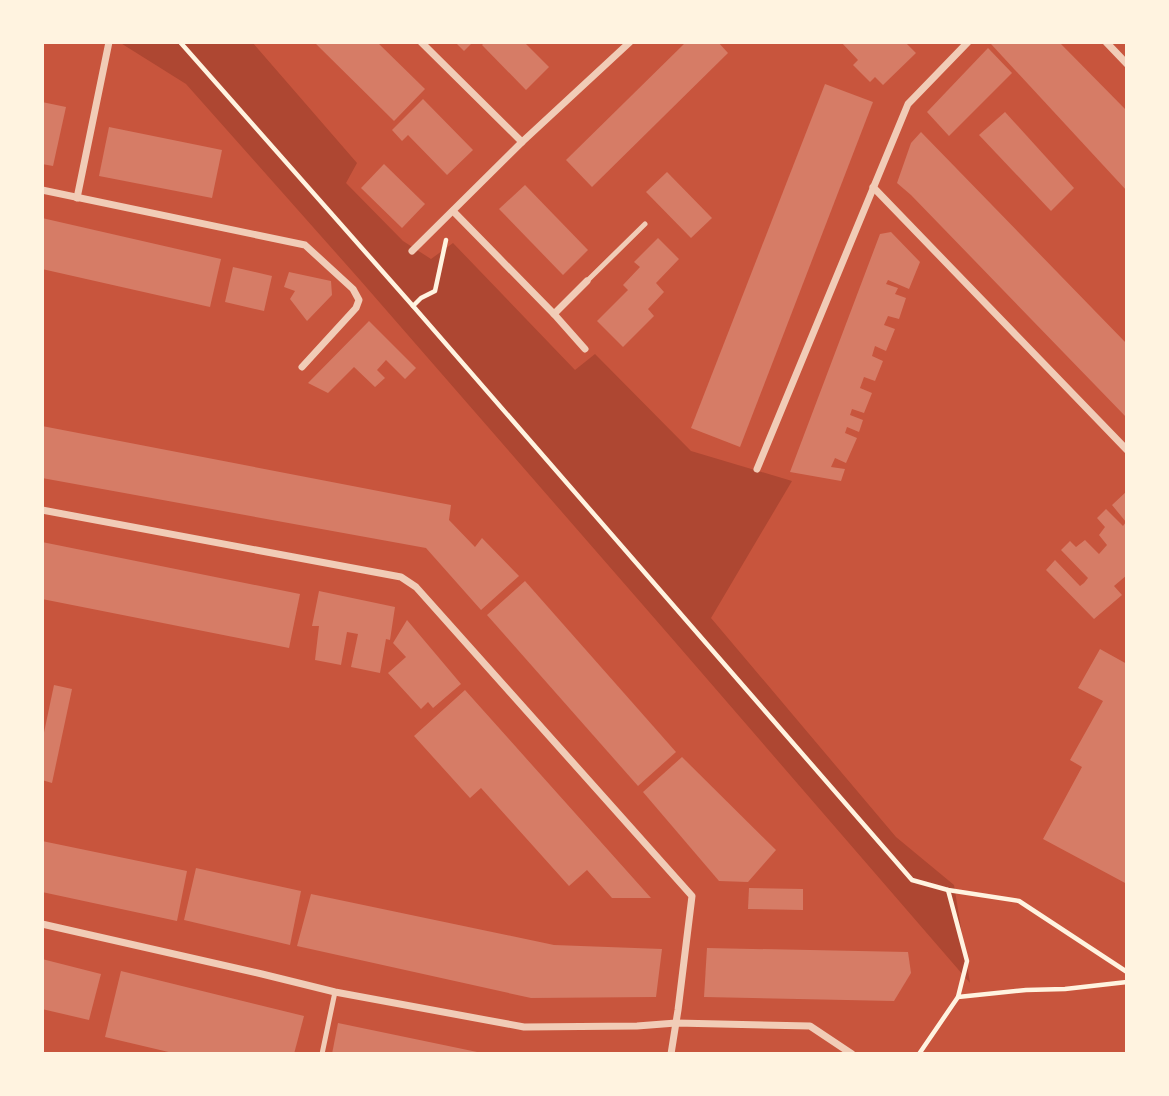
<svg xmlns="http://www.w3.org/2000/svg" width="1169" height="1096" viewBox="0 0 1169 1096" font-family="'DM Sans',sans-serif">
<rect width="100%" height="100%" fill="#c8553d"/>
<polygon fill="#ae4732" points="119,42 252,42 357,163 346,183 403,241 431,259 453,243 575,370 595,354 691,451 792,481 711,618 896,837 954,885 970,983 669,635 360,280 186,84"/>
<g fill="#d67c66">
<polygon points="314,42 377,42 425,89 394,121"/>
<polygon points="455,42 473,42 464,51"/>
<polygon points="485,42 524,42 549,67 526,90 482,45"/>
<polygon points="686,42 718,42 728,53 592,187 566,160"/>
<polygon points="841,42 905,42 916,53 883,85 875,77 870,82 853,65 858,60"/>
<polygon points="993,42 1059,42 1127,111 1127,191 991,44"/>
<polygon points="988,48 1012,73 949,136 927,112"/>
<polygon points="825,84 873,102 740,447 691,428"/>
<polygon points="423,99 473,150 447,175 408,135 402,141 392,130"/>
<polygon points="42,102 66,107 53,166 42,164"/>
<polygon points="1005,112 1074,188 1051,211 979,135"/>
<polygon points="109,127 222,150 212,198 99,176"/>
<polygon points="921,132 1127,344 1127,418 911,195 897,183 911,143"/>
<polygon points="384,164 425,204 402,228 361,188"/>
<polygon points="667,172 712,218 691,238 646,192"/>
<polygon points="525,185 588,250 563,275 499,209"/>
<polygon points="42,218 221,259 210,307 42,269"/>
<polygon points="891,232 920,262 909,289 888,280 886,284 898,288 895,294 906,298 899,319 888,316 884,325 895,329 886,351 875,346 872,356 883,361 875,381 864,377 860,388 872,393 864,413 852,409 850,415 863,420 859,432 847,427 845,433 857,438 846,463 835,458 831,467 845,469 841,481 790,472 880,234"/>
<polygon points="658,238 679,259 656,283 664,292 648,309 654,316 623,347 597,321 628,290 623,285 640,267 634,262"/>
<polygon points="233,267 272,276 264,311 225,302"/>
<polygon points="289,272 331,281 332,295 307,321 290,299 295,291 284,287"/>
<polygon points="369,321 416,368 405,379 386,360 377,370 385,378 375,387 354,367 328,393 308,383"/>
<polygon points="42,426 451,505 449,520 475,547 482,538 519,576 481,610 426,548 42,478"/>
<polygon points="1127,491 1127,575 1114,586 1122,595 1094,619 1046,570 1055,560 1080,586 1084,583 1088,578 1061,550 1070,541 1076,547 1085,540 1099,554 1107,545 1099,535 1105,527 1097,518 1106,509 1123,526 1126,522 1112,505"/>
<polygon points="42,542 300,594 289,648 42,599"/>
<polygon points="525,581 676,752 638,786 487,615"/>
<polygon points="319,591 395,607 390,640 386,639 380,673 351,667 358,634 347,632 341,665 315,660 319,626 312,626"/>
<polygon points="407,620 461,684 433,708 428,702 421,709 388,673 406,657 393,643"/>
<polygon points="1100,649 1127,664 1127,789 1125,793 1127,795 1127,884 1043,839 1082,767 1070,760 1103,701 1078,688"/>
<polygon points="54,685 72,689 52,783 42,780 42,742"/>
<polygon points="465,690 651,898 612,898 587,870 569,886 481,788 470,798 414,736"/>
<polygon points="682,757 776,850 748,882 719,881 643,792"/>
<polygon points="42,841 187,871 177,921 42,892"/>
<polygon points="196,868 301,891 290,945 184,920"/>
<polygon points="749,888 803,889 803,910 748,909"/>
<polygon points="311,894 554,945 662,949 656,997 531,998 297,946"/>
<polygon points="707,948 908,952 911,973 894,1001 704,997"/>
<polygon points="42,959 101,974 89,1020 42,1009"/>
<polygon points="121,971 304,1016 294,1054 177,1054 105,1037"/>
<polygon points="338,1023 482,1053 482,1054 332,1054"/>
</g>
<g fill="none" stroke-linecap="round" stroke-linejoin="round">
<g stroke="#fff3e0" stroke-width="4.5">
<polyline points="180,42 413,306 912,880 948,890 1019,901 1127,972"/>
<polyline points="413,306 421,298 435,291 446,240"/>
<polyline points="958,997 1026,990 1065,989 1127,982"/>
<polyline points="919,1054 958,997 967,961 948,890"/>
</g>
<g stroke="#f1ccb7" stroke-width="5">
<polyline points="587,281 645,224"/>
<polyline points="322,1054 335,992"/>
</g>
<g stroke="#f1ccb7" stroke-width="7">
<polyline points="421,42 522,142"/>
<polyline points="1106,42 1127,64"/>
<polyline points="873,187 1127,450"/>
<polyline points="42,190 305,245 353,289 359,300 356,308 302,367"/>
<polyline points="77,198 109,42"/>
<polyline points="453,211 554,314 585,349"/>
<polyline points="412,251 522,142 630,42"/>
<polyline points="554,314 587,281"/>
<polyline points="757,469 908,104 968,42"/>
<polyline points="42,510 401,577 416,587 692,896 678,1010 671,1054"/>
<polyline points="42,924 262,974 335,992 524,1027 637,1026 676,1023 810,1026 852,1054"/>
</g>
</g>
<rect width="1169" height="1096" fill="none" stroke="#fff3e0" stroke-width="88"/>
</svg>
